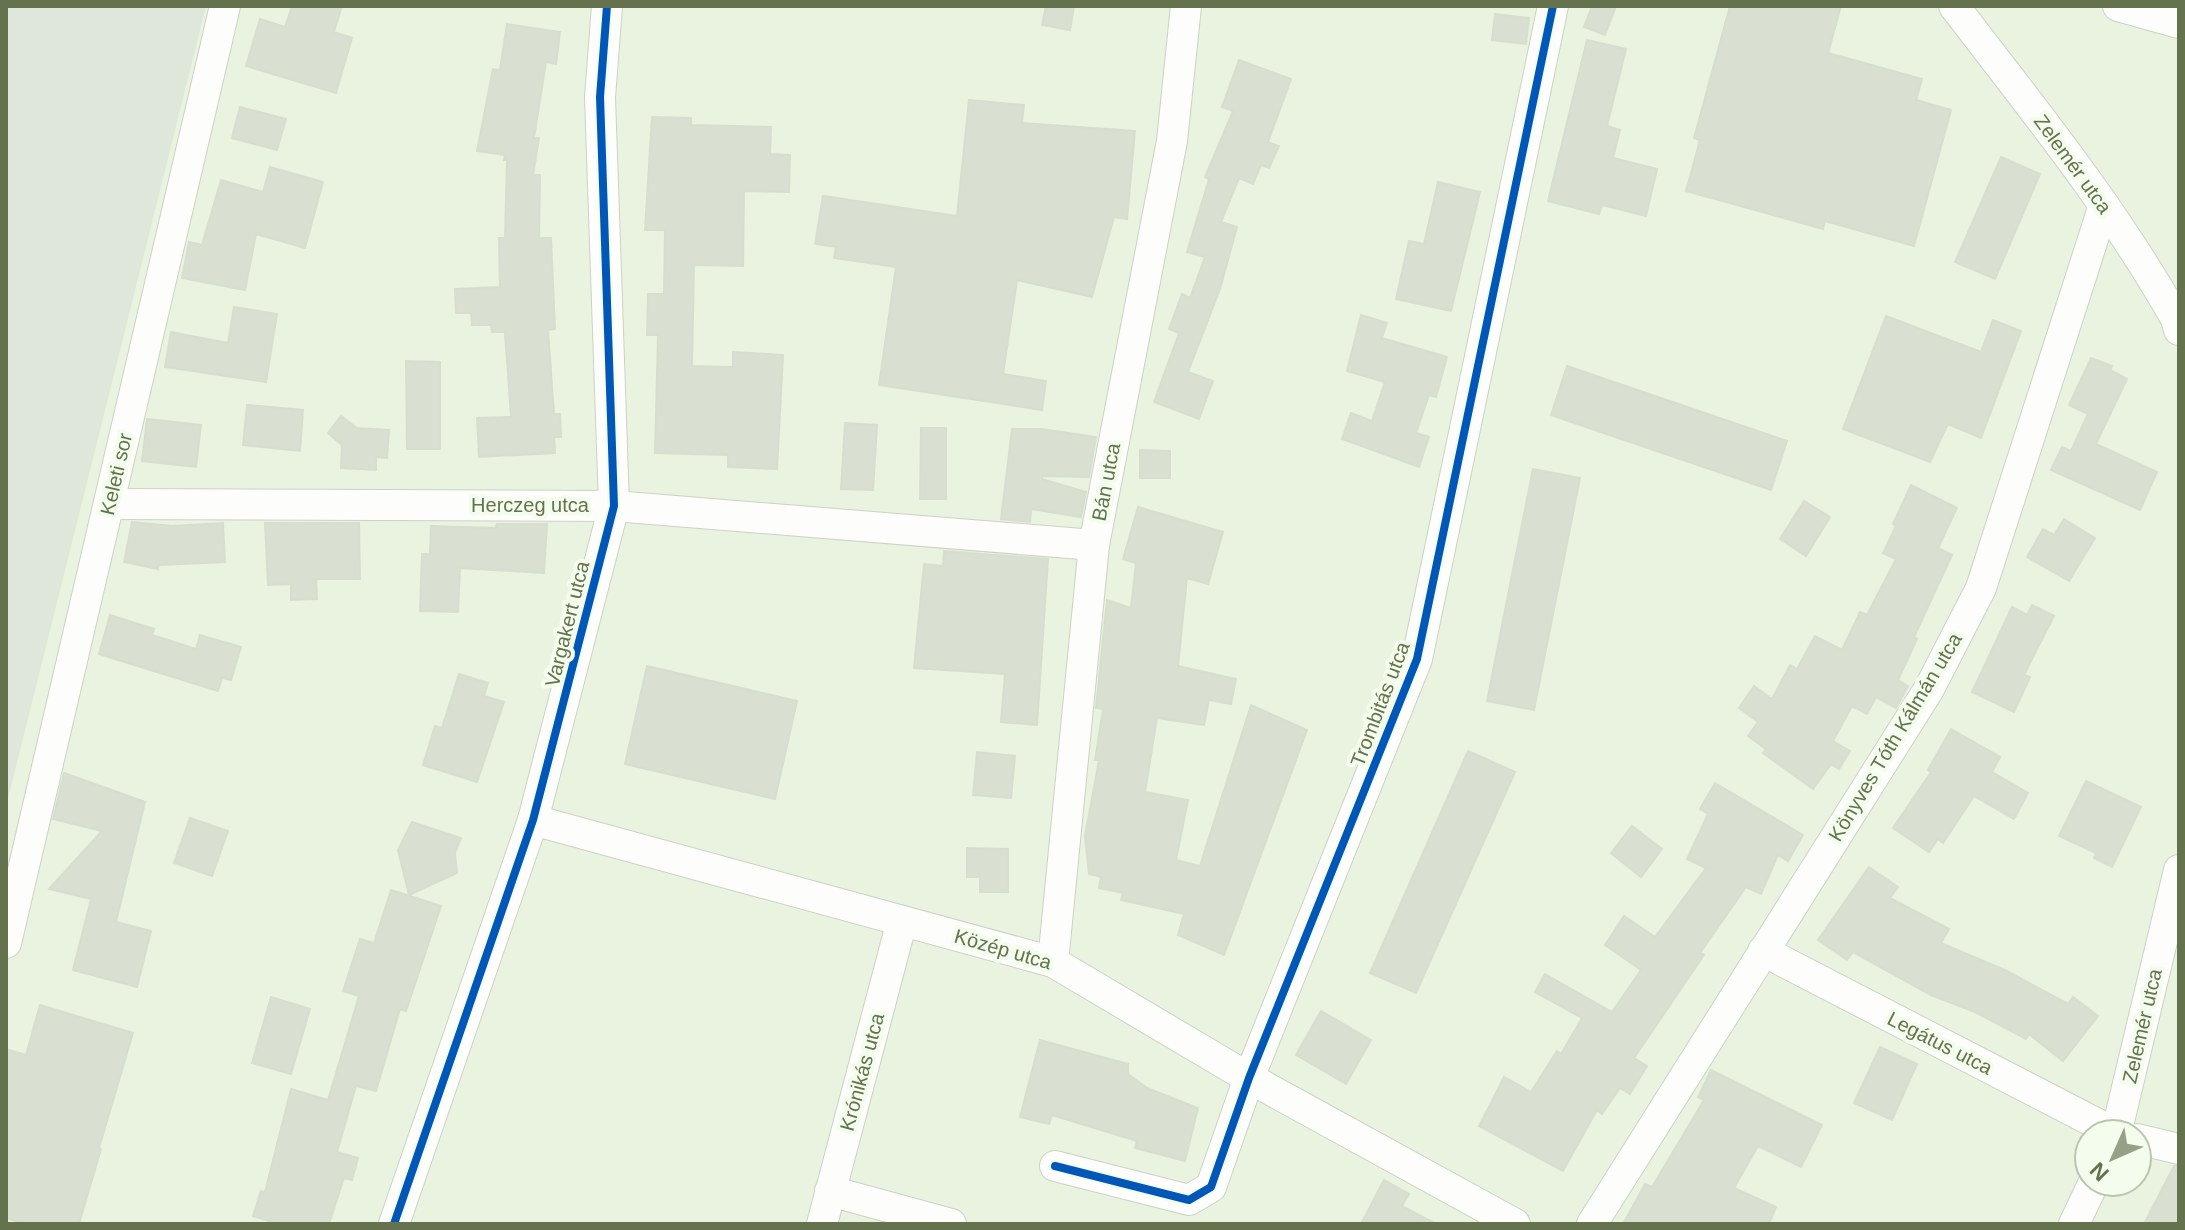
<svg xmlns="http://www.w3.org/2000/svg" width="2185" height="1230" viewBox="0 0 2185 1230" font-family="Arial,sans-serif">
<rect width="100%" height="100%" fill="#f0f6eb"/>
<path fill="#e9f3df" fill-rule="evenodd" d="M6,6H2179V1224H6ZM2089,1134H2137V1182H2089Z"/>
<polygon fill="#dfe6da" points="6,6 206,6 6,806"/>
<g fill="#d9dfd1" stroke="#d7dece" stroke-width="2">
<polygon points="292,6 342,6 334,32 352,38 336,93 246,66 260,19 285,27"/>
<polygon points="1046,6 1074,6 1070,30 1042,25"/>
<polygon points="1592,6 1616,6 1605,35 1584,27"/>
<polygon points="1730,6 1841,6 1828,53 1922,79 1916,100 1951,110 1914,246 1825,221 1823,229 1686,191 1700,140 1694,138"/>
<polygon points="1495,14 1529,18 1526,44 1492,40"/>
<polygon points="507,24 560,32 556,64 546,62 534,138 539,138 533,175 540,175 539,238 551,238 555,329 548,330 554,414 560,414 561,437 554,437 555,453 479,457 477,418 511,417 505,332 492,332 491,325 472,325 471,313 456,313 455,289 500,287 499,238 505,238 507,160 504,160 505,155 477,151 493,69 500,70"/>
<polygon points="1587,40 1626,49 1607,126 1620,130 1613,158 1657,169 1646,216 1602,205 1599,214 1548,201"/>
<polygon points="1239,60 1291,79 1268,142 1279,146 1269,168 1261,165 1253,184 1239,178 1221,222 1237,227 1220,289 1188,372 1213,381 1199,419 1154,402 1179,333 1169,329 1182,294 1190,298 1205,257 1187,252 1209,179 1205,177 1233,111 1222,107"/>
<polygon points="969,100 1024,105 1022,123 1135,131 1127,219 1114,217 1092,297 1017,280 1003,374 1046,381 1042,410 879,385 896,267 834,258 836,247 815,244 823,196 957,216"/>
<polygon points="240,107 286,119 277,150 232,138"/>
<polygon points="652,117 691,118 691,125 771,127 770,154 790,155 789,192 744,191 743,266 694,265 692,366 733,367 733,352 783,355 777,469 728,467 728,455 655,453 658,335 647,335 648,294 664,294 665,230 645,230"/>
<polygon points="2001,157 2040,174 1995,279 1955,262"/>
<polygon points="270,167 323,182 305,248 256,234 245,290 182,278 189,242 202,245 221,180 263,192"/>
<polygon points="1438,182 1480,192 1451,311 1396,299 1409,241 1424,244"/>
<polygon points="234,307 277,314 266,382 165,367 171,332 228,343"/>
<polygon points="1361,315 1387,323 1382,338 1447,357 1436,397 1429,395 1416,433 1429,437 1419,467 1342,439 1351,413 1372,421 1385,382 1347,371"/>
<polygon points="1886,316 1981,352 1993,320 2021,331 1981,438 1948,424 1930,462 1843,429"/>
<polygon points="2091,358 2112,366 2110,370 2127,379 2096,444 2157,472 2140,510 2051,470 2062,447 2071,451 2088,414 2069,405"/>
<polygon points="406,361 440,362 440,449 407,449"/>
<polygon points="1567,366 1787,441 1771,490 1551,415"/>
<polygon points="247,405 303,410 300,451 243,445"/>
<polygon points="341,416 357,428 389,430 387,458 376,457 376,470 341,468 342,445 328,433"/>
<polygon points="147,419 201,425 196,467 142,461"/>
<polygon points="845,423 877,425 873,490 841,489"/>
<polygon points="921,428 946,428 946,499 920,499"/>
<polygon points="1012,429 1042,429 1096,437 1089,477 1042,476 1042,479 1086,492 1081,517 1031,509 1030,522 1001,519"/>
<polygon points="1140,450 1170,451 1170,478 1140,478"/>
<polygon points="1533,469 1580,478 1534,710 1487,701"/>
<polygon points="1911,485 1957,508 1938,548 1952,555 1914,637 1917,639 1898,680 1908,686 1899,703 1896,708 1876,697 1867,714 1852,706 1833,741 1850,751 1839,769 1831,764 1813,789 1763,753 1766,749 1748,736 1758,722 1739,708 1754,686 1772,699 1790,665 1797,669 1815,636 1842,650 1860,612 1867,615 1896,559 1883,553 1896,526 1893,524"/>
<polygon points="1804,501 1830,517 1806,556 1780,539"/>
<polygon points="1138,507 1223,532 1208,584 1187,578 1178,666 1236,679 1231,704 1209,700 1204,725 1157,718 1145,792 1188,800 1176,860 1200,866 1251,705 1307,730 1224,955 1178,935 1184,914 1121,900 1123,893 1099,888 1101,877 1089,874 1085,836 1099,760 1095,760 1103,709 1096,708 1107,600 1131,608 1136,563 1123,559"/>
<polygon points="2064,519 2095,538 2069,581 2027,557 2043,529 2054,535"/>
<polygon points="132,522 172,526 223,523 225,562 159,565 158,569 124,562"/>
<polygon points="265,523 359,523 360,579 316,579 317,599 291,600 291,584 268,585"/>
<polygon points="497,524 547,524 544,573 460,568 458,612 420,611 422,554 430,554 431,526 496,528"/>
<polygon points="944,551 1048,559 1037,725 1001,722 1005,674 914,668 924,564 943,566"/>
<polygon points="2032,605 2054,616 2024,675 2030,677 2014,712 1972,692 2012,607 2027,615"/>
<polygon points="110,615 154,629 152,635 196,649 200,635 241,647 231,680 222,678 218,691 99,654"/>
<polygon points="647,666 797,701 775,799 625,764"/>
<polygon points="459,674 488,683 484,696 504,702 477,782 423,765 435,726 442,728"/>
<polygon points="1951,729 2000,757 1992,772 2028,793 2014,819 1974,796 1943,843 1938,839 1929,852 1893,828 1931,772 1928,770"/>
<polygon points="1468,751 1515,772 1416,993 1370,973"/>
<polygon points="977,752 1015,756 1011,798 973,795"/>
<polygon points="64,773 145,802 116,922 151,931 137,987 73,970 91,899 49,889 102,831 53,819"/>
<polygon points="2086,781 2141,807 2112,867 2094,858 2096,853 2059,836"/>
<polygon points="1715,783 1803,835 1788,861 1778,855 1761,894 1746,887 1700,953 1704,955 1634,1058 1647,1066 1630,1094 1620,1088 1602,1114 1597,1110 1563,1171 1479,1126 1504,1077 1531,1092 1557,1051 1561,1054 1582,1018 1535,992 1545,974 1612,1012 1641,970 1605,945 1624,916 1655,937 1706,868 1687,859 1708,814 1700,809"/>
<polygon points="190,818 228,831 212,876 174,863"/>
<polygon points="412,822 461,838 455,853 457,873 409,895 398,850"/>
<polygon points="1632,826 1662,849 1641,877 1611,853"/>
<polygon points="967,848 1008,849 1008,892 980,892 980,877 967,877"/>
<polygon points="1869,867 1898,887 1890,898 1949,929 1941,943 2007,971 2068,1004 2073,997 2098,1016 2063,1061 2029,1034 2026,1039 1975,1012 1931,995 1853,952 1847,960 1818,940"/>
<polygon points="391,890 441,906 406,1011 400,1009 376,1091 356,1086 337,1152 358,1158 352,1180 344,1178 329,1224 278,1224 253,1216 261,1191 265,1192 291,1089 328,1100 359,996 343,991 360,939 374,943"/>
<polygon points="271,997 310,1009 291,1074 252,1063"/>
<polygon points="40,1005 133,1033 99,1148 101,1149 79,1224 26,1224 6,1218 6,1049 26,1055"/>
<polygon points="1321,1011 1371,1040 1346,1084 1296,1055"/>
<polygon points="1040,1040 1128,1064 1128,1074 1147,1088 1198,1108 1185,1161 1135,1148 1137,1141 1052,1115 1049,1124 1020,1117"/>
<polygon points="1880,1047 1917,1064 1892,1120 1854,1103"/>
<polygon points="1711,1070 1822,1125 1801,1167 1758,1146 1734,1188 1776,1207 1769,1224 1623,1224 1645,1184 1652,1187 1704,1100 1698,1097"/>
<polygon points="2174,1166 2179,1166 2179,1224 2144,1224"/>
<polygon points="1384,1180 1409,1194 1402,1206 1436,1224 1361,1224"/>
</g>
<g fill="none" stroke-linecap="round" stroke-linejoin="round">
<g stroke="#ccd2c5" stroke-width="32">
<g id="minor">
<path d="M1954,6C2032,108 2113,207 2176,319L2179,330"/>
<polyline points="2118,6 2179,23"/>
<polyline points="109,504 614,506 1094,545"/>
<polyline points="533,820 1053,962 1249,1078 1515,1224"/>
<polyline points="6,943 225,6"/>
<polyline points="1763,951 2117,1134"/>
<polyline points="1053,962 1094,545 1172,141 1186,6"/>
<polyline points="2116,1134 2179,870"/>
<polyline points="2137,1139 2179,1149"/>
<polyline points="1055,1166 1189,1200 1211,1187 1249,1078 1417,659 1553,6"/>
<polyline points="830,1191 951,1224"/>
<polyline points="394,1224 533,820 614,506 600,97 607,6"/>
<polyline points="822,1224 902,921"/>
<polyline points="1592,1224 1929,689 1981,588 2104,205"/>
<polyline points="2074,1224 2094,1182"/>
</g>
</g>
<use href="#minor" stroke="#fdfefc" stroke-width="30"/>
<g stroke="#f4fded" stroke-width="13">
<g id="cycleway">
<polyline points="1055,1166 1189,1200 1211,1187 1249,1078 1417,659 1553,6"/>
<polyline points="394,1224 533,820 614,506 600,97 607,6"/>
</g>
</g>
<use href="#cycleway" stroke="#0057b8" stroke-width="8"/>
</g>
<g text-anchor="middle" stroke-width="8" stroke-linejoin="round" paint-order="stroke">
<g font-size="20" fill="#65724e" stroke="#f4fded">
<text transform="translate(2073 164) rotate(54)" y="7">Zelemér utca</text>
<text transform="translate(116 474) rotate(-77)" y="7">Keleti sor</text>
<text transform="translate(1106 482) rotate(-79)" y="7">Bán utca</text>
<text x="530" y="512">Herczeg utca</text>
<text transform="translate(567 624) rotate(-76)" y="7">Vargakert utca</text>
<text transform="translate(1380 704) rotate(-69)" y="7">Trombitás utca</text>
<text transform="translate(1895 737) rotate(-59)" y="7">Könyves Tóth Kálmán utca</text>
<text transform="translate(1003 949) rotate(16)" y="7">Közép utca</text>
<text transform="translate(2142 1026) rotate(-77)" y="7">Zelemér utca</text>
<text transform="translate(1940 1043) rotate(27)" y="7">Legátus utca</text>
<text transform="translate(862 1072) rotate(-75)" y="7">Krónikás utca</text>
</g>
</g>
<rect width="2185" height="1230" fill="none" stroke="#65724e" stroke-width="16"/>
<g transform="translate(2113 1158) rotate(225)"><circle r="38" fill="#f4fded" stroke="#bbc5ad" stroke-width="2"/>
<path d="M0-6L14 30L0 20L-14 30Z" fill="#96a085"/>
<text y="-12" font-size="22" font-weight="bold" text-anchor="middle" fill="#65724e">N</text>
</g>
</svg>
